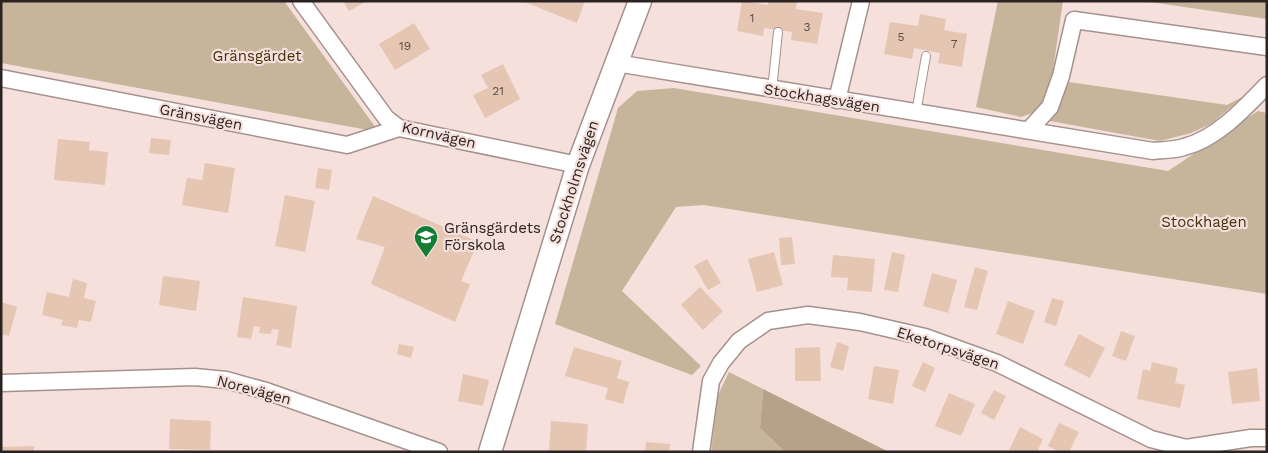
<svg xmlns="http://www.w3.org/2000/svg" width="1268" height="453" viewBox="0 0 1268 453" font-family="'Work Sans',sans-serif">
<rect width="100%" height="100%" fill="#f6e0dc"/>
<g fill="#c7b59b">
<polygon points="1,1 284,1 379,132 1,63"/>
<polygon points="998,1 1063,1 1052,77 1046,99 1035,112 1021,117 976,107"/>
<polygon points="1143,1 1267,1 1267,19"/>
<polygon points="1069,82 1227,105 1244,96 1211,124 1191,133 1160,141 1050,121"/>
<polygon points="674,88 1168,171 1258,111 1267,113 1267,294 704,205 676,207 622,291 701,366 692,375 555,324 618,108 637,91"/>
<polygon points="729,372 763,389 760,428 785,452 711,452 718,395"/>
</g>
<polygon fill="#b5a288" points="763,389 889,452 785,452 760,428"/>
<g fill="#e4c6b3">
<polygon points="343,1 367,1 349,11"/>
<polygon points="522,1 585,1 577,23"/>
<polygon points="742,1 768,5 769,1 797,1 796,9 823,13 817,44 791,40 792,32 764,28 763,36 737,31"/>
<polygon points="920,14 946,19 944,30 967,34 962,67 938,63 940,53 914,48 912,59 884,54 890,22 918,26"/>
<polygon points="414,23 430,49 395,70 379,44"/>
<polygon points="503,64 520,99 485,118 473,95 488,88 481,75"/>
<polygon points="151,138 171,140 169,155 149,153"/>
<polygon points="58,139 90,142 89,150 108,152 105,185 54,180"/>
<polygon points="205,163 235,168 228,213 182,205 187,178 202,180"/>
<polygon points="318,168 332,170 329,190 315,188"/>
<polygon points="285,195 315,201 305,252 275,246"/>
<polygon points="373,196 478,242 461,281 470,284 455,322 371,284 385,247 356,239"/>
<polygon points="792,237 795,264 781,265 779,238"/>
<polygon points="774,252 783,285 757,292 748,259"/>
<polygon points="892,252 905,255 898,292 884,290"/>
<polygon points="833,255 875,259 872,292 847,290 848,278 831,277"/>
<polygon points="707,259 721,283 708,290 694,266"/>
<polygon points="975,267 988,271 977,310 964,307"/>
<polygon points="932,273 957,280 948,313 923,306"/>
<polygon points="163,276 200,281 196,311 159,305"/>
<polygon points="73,279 87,283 84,298 96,301 91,322 79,320 77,328 61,325 63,320 42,315 47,292 69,297"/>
<polygon points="700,287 723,311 703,330 681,305"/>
<polygon points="243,297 297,306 291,348 276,345 279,330 272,329 271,334 259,333 260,327 254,326 251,339 237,337"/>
<polygon points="1052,298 1064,301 1056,326 1044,322"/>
<polygon points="1008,301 1035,311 1023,344 996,334"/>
<polygon points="1,302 17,307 9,336 1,334"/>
<polygon points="1121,331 1135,336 1126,361 1112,356"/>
<polygon points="1079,334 1105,348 1090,378 1064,365"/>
<polygon points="837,342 849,346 843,371 830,367"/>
<polygon points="399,344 414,347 411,358 397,354"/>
<polygon points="574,347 622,361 617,378 629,382 623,404 605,399 608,388 565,376"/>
<polygon points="820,347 821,381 795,381 795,348"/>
<polygon points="923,362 935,368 925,392 912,386"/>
<polygon points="1152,362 1178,368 1175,383 1185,385 1180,408 1137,399 1143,369 1150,371"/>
<polygon points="874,366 899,370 893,404 868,399"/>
<polygon points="1257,368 1260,401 1232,404 1228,372"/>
<polygon points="463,374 489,380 483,406 458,401"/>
<polygon points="994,390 1006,396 994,420 981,413"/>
<polygon points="949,393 975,404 961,436 935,426"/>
<polygon points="170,419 211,421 210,450 169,449"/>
<polygon points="551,421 588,424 586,452 549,452"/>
<polygon points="1059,423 1079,432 1069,452 1060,452 1048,446"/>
<polygon points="1020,427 1043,439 1037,452 1008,452"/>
<polygon points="646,442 670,444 669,452 645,452"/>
<polygon points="34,446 34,452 1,452 1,447"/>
</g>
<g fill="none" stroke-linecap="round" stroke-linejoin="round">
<g stroke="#a5918d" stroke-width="10">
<g id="lane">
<polyline points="772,90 778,32"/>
<polyline points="916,113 926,56"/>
</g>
</g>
<g stroke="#a5918d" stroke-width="19">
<g id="street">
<polyline points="301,1 386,118 399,128 578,165"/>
<path d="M616,63L1153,151C1163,150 1174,150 1184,147C1216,139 1244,109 1267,85"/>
<polyline points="1,78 347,145 399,128"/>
<polyline points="837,100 861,1"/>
<polyline points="1029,130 1050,107 1061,76 1074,20 1267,47"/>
<polyline points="1,383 195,377 226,380 266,391 439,452"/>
<polyline points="701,452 711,381 721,363 739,341 768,321 808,315 860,322 925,337 997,363 1151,439 1186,448 1251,438 1267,438"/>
</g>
</g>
<g stroke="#a5918d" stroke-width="25">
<polyline id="secondary" points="490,452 578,165 640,1"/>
</g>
<use href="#lane" stroke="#fff" stroke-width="8"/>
<use href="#street" stroke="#fff" stroke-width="16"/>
<use href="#secondary" stroke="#fff" stroke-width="22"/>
</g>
<defs>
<g id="school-pin" transform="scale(1.25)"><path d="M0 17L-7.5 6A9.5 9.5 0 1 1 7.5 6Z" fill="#127d33" stroke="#f6e0dc"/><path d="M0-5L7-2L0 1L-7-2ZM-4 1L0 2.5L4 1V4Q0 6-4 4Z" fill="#fff"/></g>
</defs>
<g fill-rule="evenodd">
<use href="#school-pin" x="426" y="237"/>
</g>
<g text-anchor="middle" stroke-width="4.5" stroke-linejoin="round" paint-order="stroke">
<g font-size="12" fill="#584c46">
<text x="752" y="22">1</text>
<text x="807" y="31">3</text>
<text x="901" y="41">5</text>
<text x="954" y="48">7</text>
<text x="405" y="50">19</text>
<text x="498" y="95">21</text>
</g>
<g font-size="15" fill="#46310d" stroke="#f6e0dc">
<text x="257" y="61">Gränsgärdet</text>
<text x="1204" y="227">Stockhagen</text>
</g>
<g font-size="15" fill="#2a2321" stroke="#f6e0dc">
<text transform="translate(822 98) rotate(9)" y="5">Stockhagsvägen</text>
<text transform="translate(201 117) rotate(11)" y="5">Gränsvägen</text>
<text transform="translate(439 135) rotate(13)" y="5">Kornvägen</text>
<text transform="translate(574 182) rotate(-72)" y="5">Stockholmsvägen</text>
<text transform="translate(948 348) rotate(18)" y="5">Eketorpsvägen</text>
<text transform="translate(254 390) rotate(15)" y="5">Norevägen</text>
</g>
<g font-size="15" fill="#2a2321" stroke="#f6e0dc" text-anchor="start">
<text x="444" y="233">Gränsgärdets<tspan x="444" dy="17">Förskola</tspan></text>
</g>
</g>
<rect width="1268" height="453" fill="none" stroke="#2a2321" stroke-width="5"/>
</svg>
